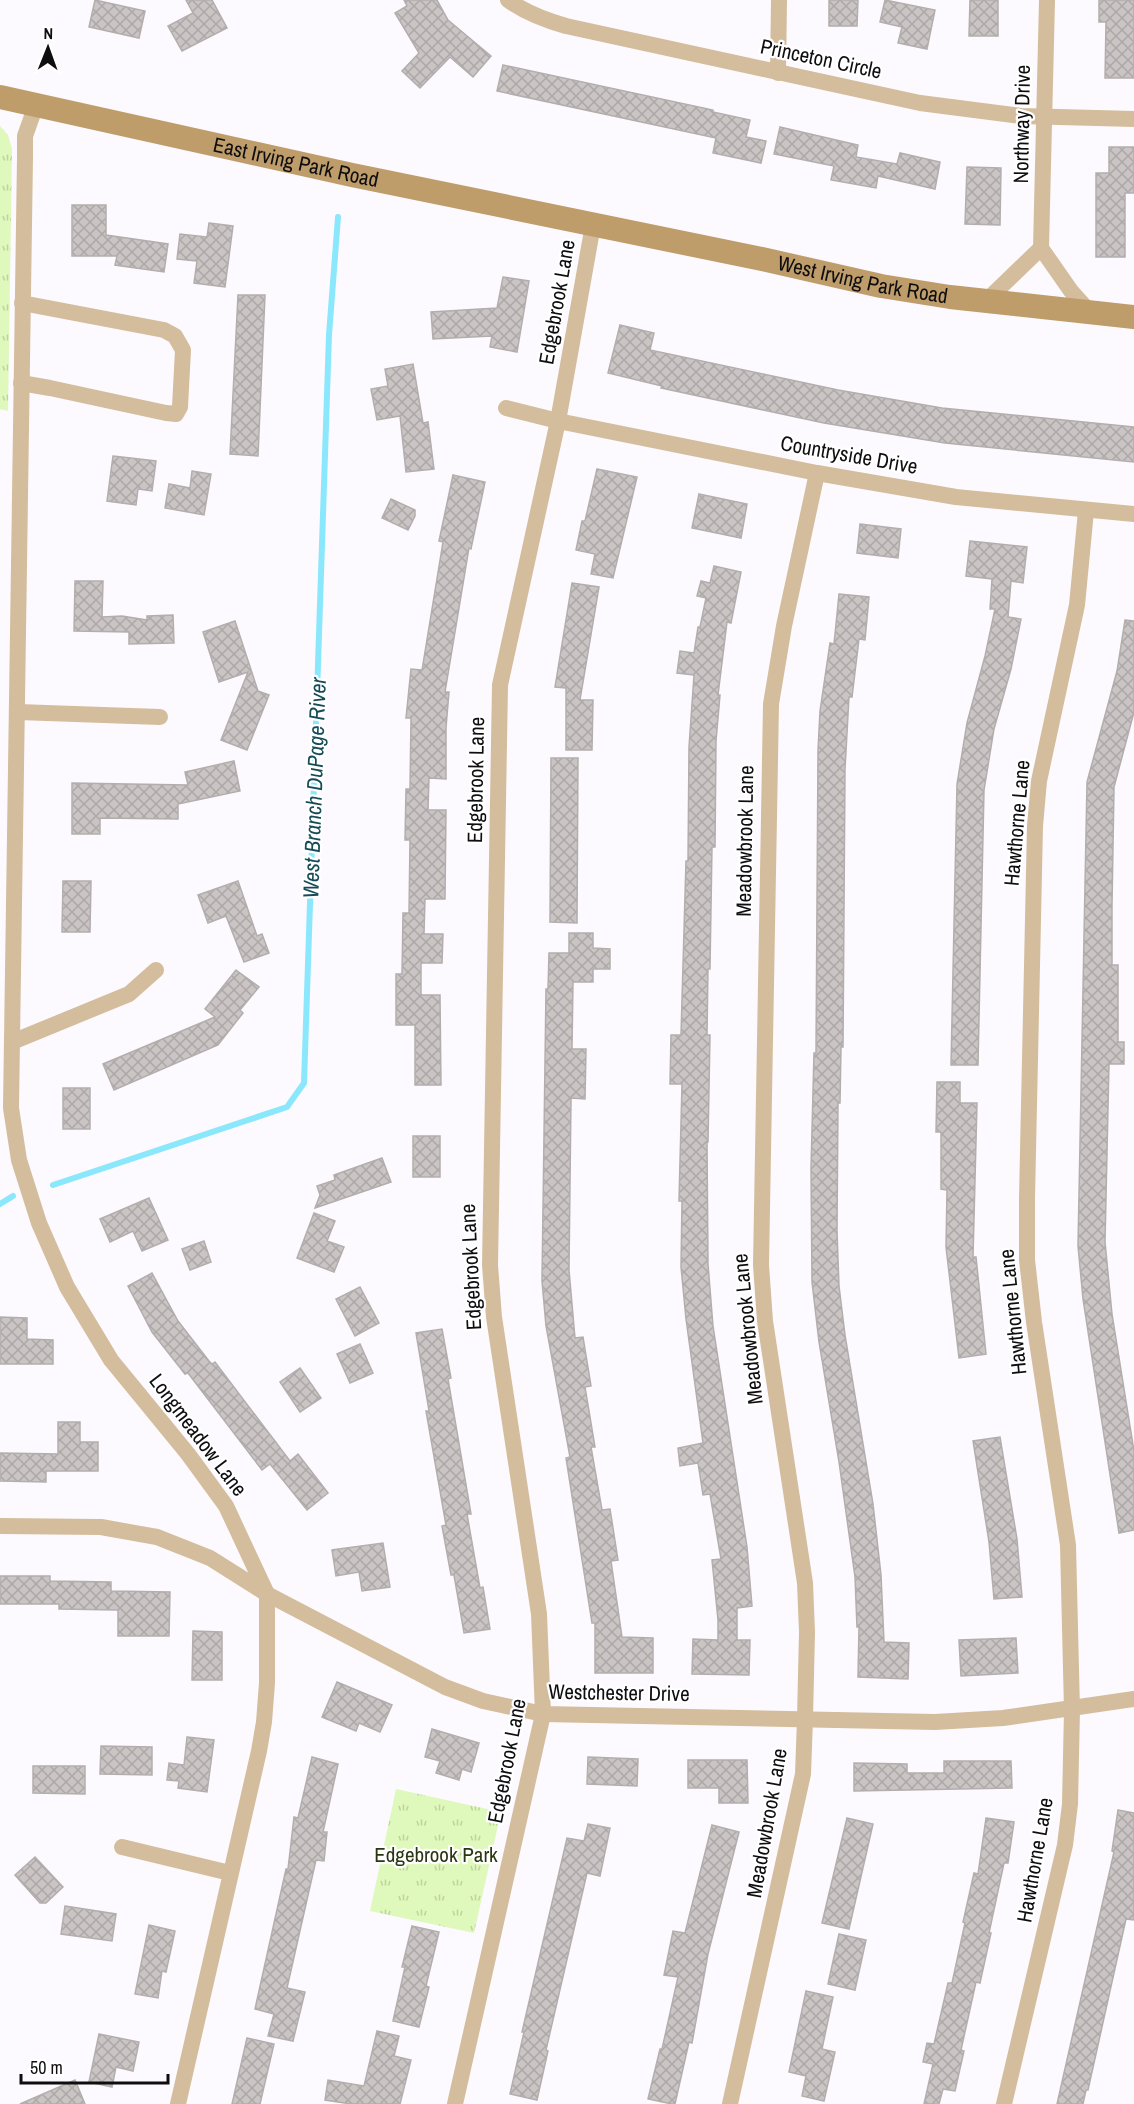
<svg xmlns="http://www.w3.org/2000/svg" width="1134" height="2104" viewBox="0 0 1134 2104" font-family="'Archivo Narrow',sans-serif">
<defs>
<pattern id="park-tufts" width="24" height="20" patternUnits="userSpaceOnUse" patternTransform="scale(1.5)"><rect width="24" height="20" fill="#dff8bb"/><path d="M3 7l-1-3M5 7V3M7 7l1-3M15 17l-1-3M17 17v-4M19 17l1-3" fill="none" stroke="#bed3a0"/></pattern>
<pattern id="building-cross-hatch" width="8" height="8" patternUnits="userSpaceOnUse" patternTransform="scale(1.5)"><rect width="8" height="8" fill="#cac5c4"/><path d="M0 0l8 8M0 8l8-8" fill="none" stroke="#aca8a7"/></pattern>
</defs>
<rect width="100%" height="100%" fill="#fcfaff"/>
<g fill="url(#park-tufts)">
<polygon points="0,126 8,135 12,149 8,411 0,409"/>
<polygon points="396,1789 501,1812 474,1933 370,1911"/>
</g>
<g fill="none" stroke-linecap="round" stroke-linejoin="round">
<g stroke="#8be7fb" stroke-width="6">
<polyline points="53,1185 287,1107 304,1083 329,335 338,217"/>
<polyline points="0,1204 13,1196"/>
</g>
</g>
<g fill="url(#building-cross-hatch)" stroke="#b3aead" stroke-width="1.5">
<polygon points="95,0 145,11 139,38 89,27"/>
<polygon points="186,0 212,0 227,28 182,51 168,26 193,13"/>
<polygon points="404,0 437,0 448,20 491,56 473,77 450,57 420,88 402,71 419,53 395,13 407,6"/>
<polygon points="829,0 858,0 857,26 829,26"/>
<polygon points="885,0 935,10 927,49 898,43 902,27 880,22"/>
<polygon points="970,0 998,0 998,36 969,36"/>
<polygon points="1099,0 1134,0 1134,78 1105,78 1106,22 1099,22"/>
<polygon points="503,65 713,110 713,112 750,120 746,137 766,141 761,163 713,153 716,138 497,91"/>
<polygon points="780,127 858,145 856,157 897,164 900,153 940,162 935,189 878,176 876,188 831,180 834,166 774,154"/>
<polygon points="1109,147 1134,147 1134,193 1125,193 1125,257 1096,257 1096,173 1109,173"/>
<polygon points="967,167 1001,168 1000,225 965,224"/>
<polygon points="72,205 106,205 106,235 168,244 164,272 115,265 117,256 72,256"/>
<polygon points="209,223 233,226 225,287 194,283 197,261 177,259 180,234 207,237"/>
<polygon points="503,277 529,281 517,352 490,347 492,336 433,339 431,312 497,308"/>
<polygon points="238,295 265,295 258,456 230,454"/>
<polygon points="620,325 654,333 650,350 838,390 942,408 1134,427 1134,462 945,443 824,423 661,388 662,386 608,373"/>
<polygon points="413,364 423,423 428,422 434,469 406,472 400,416 377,420 371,389 388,386 385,369"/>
<polygon points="113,456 156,461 152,491 138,489 136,505 107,501"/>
<polygon points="597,469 637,477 613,578 591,574 595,554 576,550 582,521 585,521"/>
<polygon points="192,471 211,474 204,515 165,508 169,484 190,488"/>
<polygon points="453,475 485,482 471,549 469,548 445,692 449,692 446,728 446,779 429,778 428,810 446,810 445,899 425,899 424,934 443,934 442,963 421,963 421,995 440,995 441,1085 415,1085 415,1025 396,1025 396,974 402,974 403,913 409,913 410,840 405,840 406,789 410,789 411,718 406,718 411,669 422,670 443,542 439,541"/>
<polygon points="699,494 747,504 741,538 692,528"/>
<polygon points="391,499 415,510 415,516 408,530 382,518"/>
<polygon points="860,524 901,529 898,558 857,553"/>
<polygon points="970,541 1027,547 1023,583 1011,581 1008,617 1021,619 1011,669 994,729 984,790 978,1065 951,1065 957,784 967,723 985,656 995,609 990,609 992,579 966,576"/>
<polygon points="714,566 741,572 731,623 727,622 718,695 720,695 716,741 715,847 712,847 710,969 708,969 707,1035 710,1035 708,1142 707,1142 708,1264 713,1326 747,1547 752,1606 737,1608 737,1640 750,1640 749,1675 692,1674 693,1639 718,1640 718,1620 712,1560 721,1559 710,1494 703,1495 698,1463 680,1466 678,1448 703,1443 686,1319 681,1267 682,1201 679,1201 682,1084 670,1084 671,1035 681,1035 686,861 688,861 689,747 694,675 677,673 680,651 694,653 698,627 700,627 706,598 697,596 701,581 710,583"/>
<polygon points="75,581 103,581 102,617 122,616 147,620 147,616 173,615 174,643 129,644 129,632 74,631"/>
<polygon points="572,583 599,587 580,700 593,700 592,750 566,750 566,688 555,687"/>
<polygon points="839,594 869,597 865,640 859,639 852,697 849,697 845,769 843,1047 841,1047 840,1103 838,1103 837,1231 839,1286 845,1335 873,1504 881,1575 884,1642 909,1643 908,1679 858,1677 859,1627 857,1627 855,1577 839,1462 819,1342 812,1282 811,1169 814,1053 816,1053 818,750 820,711 830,643 834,644"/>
<polygon points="1125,620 1134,621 1134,712 1114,787 1112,906 1112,965 1118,965 1118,1042 1124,1042 1124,1064 1109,1064 1105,1242 1112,1314 1134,1451 1134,1530 1119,1533 1083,1299 1078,1246 1087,782 1117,671"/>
<polygon points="235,621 258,691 269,695 247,750 221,740 248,672 219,682 203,632"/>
<polygon points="551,758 578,758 577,923 550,922"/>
<polygon points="234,761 240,791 178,804 178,819 100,818 100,834 72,834 72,783 188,785 185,772"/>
<polygon points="63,881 91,881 90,932 62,932"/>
<polygon points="238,881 257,936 262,934 269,953 244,962 226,916 208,923 198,895"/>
<polygon points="569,933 593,933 593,948 610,949 610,969 593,969 593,982 573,982 572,1049 586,1049 585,1099 571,1098 569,1270 575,1338 583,1337 591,1386 585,1387 595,1447 591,1447 602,1510 610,1509 618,1560 611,1561 622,1637 653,1638 653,1673 595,1673 595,1623 592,1623 566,1458 570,1457 546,1326 542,1281 546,989 548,989 549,953 569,953"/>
<polygon points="236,970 259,987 240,1010 243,1013 218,1045 114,1090 103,1064 215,1017 205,1009"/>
<polygon points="937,1082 960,1082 960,1103 977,1103 973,1257 976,1257 986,1354 959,1358 946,1247 947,1190 941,1189 941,1132 936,1132"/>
<rect x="63" y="1088" width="27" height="41"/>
<rect x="413" y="1136" width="27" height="41"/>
<polygon points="382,1158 391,1182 315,1208 320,1195 317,1186 335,1180 334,1175"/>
<polygon points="149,1198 168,1240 142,1251 133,1231 110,1242 100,1219"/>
<polygon points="314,1213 335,1221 327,1241 344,1247 334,1272 297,1258"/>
<polygon points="204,1241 211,1262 190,1270 182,1249"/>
<polygon points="152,1273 178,1321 209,1361 212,1364 215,1362 290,1461 298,1454 328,1493 307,1510 270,1464 262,1470 188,1373 185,1374 152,1332 128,1286"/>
<polygon points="360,1287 379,1323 355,1336 336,1299"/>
<polygon points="0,1317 27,1318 27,1339 53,1340 53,1364 0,1364"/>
<polygon points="442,1329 451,1378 448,1379 471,1514 467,1514 480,1588 483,1587 490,1629 464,1633 454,1575 451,1575 442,1526 446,1525 426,1411 429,1411 416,1333"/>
<polygon points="360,1344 373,1373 350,1383 337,1354"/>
<polygon points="300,1368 321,1398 300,1412 280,1382"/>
<polygon points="58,1422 80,1422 80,1442 98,1442 98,1471 46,1471 46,1482 0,1481 0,1453 58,1454"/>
<polygon points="1000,1437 1017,1539 1022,1597 994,1599 989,1542 973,1441"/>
<polygon points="383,1543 390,1587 362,1591 359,1572 336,1576 332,1550"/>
<polygon points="0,1576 50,1576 50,1581 111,1582 111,1591 170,1592 169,1636 118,1636 118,1610 59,1609 59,1604 0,1604"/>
<polygon points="193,1631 222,1632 222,1680 192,1680"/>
<polygon points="1016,1638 1018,1673 961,1676 959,1640"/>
<polygon points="337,1682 392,1705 380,1732 359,1723 356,1731 322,1717"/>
<polygon points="432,1729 479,1743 471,1772 462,1769 459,1780 436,1773 440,1761 425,1757"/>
<polygon points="187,1737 214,1740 207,1792 178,1788 179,1781 167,1780 169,1763 184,1765"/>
<polygon points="101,1746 152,1747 152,1775 100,1774"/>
<polygon points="312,1757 338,1764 323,1832 327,1832 324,1861 316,1860 287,1988 305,1992 293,2041 268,2036 274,2014 255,2009 286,1869 288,1869 294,1817 298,1818"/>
<polygon points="588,1757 638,1759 637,1786 587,1784"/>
<polygon points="688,1760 747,1760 748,1803 719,1803 719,1788 688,1788"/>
<polygon points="944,1761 1011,1761 1012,1788 854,1791 854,1763 907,1764 907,1773 944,1773"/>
<polygon points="33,1766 85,1766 85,1794 33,1793"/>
<polygon points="1118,1810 1134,1813 1134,1920 1126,1919 1088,2090 1086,2090 1083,2104 1057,2104 1114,1852 1112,1851"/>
<polygon points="847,1818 873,1824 849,1929 822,1923"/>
<polygon points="986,1818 1014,1822 1008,1863 1004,1863 989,1933 991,1933 980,1983 976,1982 961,2050 964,2051 955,2091 943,2089 939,2104 924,2104 933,2064 923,2062 927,2043 934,2044 948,1983 952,1983 965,1923 963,1922 974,1873 978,1874"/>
<polygon points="588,1824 610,1828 600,1876 587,1873 546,2050 548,2051 537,2100 510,2094 524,2032 522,2032 567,1838 584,1841"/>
<polygon points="712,1825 739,1832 708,1954 692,2043 689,2042 675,2104 672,2104 648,2099 660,2049 662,2049 678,1977 664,1975 673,1931 685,1933"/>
<polygon points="35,1857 63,1887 46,1903 40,1903 15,1875"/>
<polygon points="65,1906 116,1914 112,1941 61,1934"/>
<polygon points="149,1925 175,1931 166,1972 162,1971 158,1998 135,1994"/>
<polygon points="412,1926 439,1932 426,1986 429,1987 419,2027 393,2021 405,1967 402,1967"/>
<polygon points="839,1934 866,1940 855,1990 828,1984"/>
<polygon points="806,1991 833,1997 822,2049 835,2052 824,2101 802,2096 806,2076 789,2072"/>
<polygon points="377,2031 399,2036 394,2056 411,2060 400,2104 351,2104 325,2100 328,2080 364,2086"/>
<polygon points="99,2034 139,2042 133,2071 116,2067 112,2087 89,2082"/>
<polygon points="247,2038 274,2044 260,2104 232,2104"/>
<polygon points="75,2080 85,2104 20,2104"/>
</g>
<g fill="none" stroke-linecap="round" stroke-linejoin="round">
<g stroke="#d4bd9c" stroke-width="16">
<path d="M508,0C526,13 545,20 566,26L920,103L1021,116L1134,119"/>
<polyline points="1047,0 1041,248 1071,291 1090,312"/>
<polyline points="778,73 779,0"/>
<polyline points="36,105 25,136 25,157 11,1108 19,1160 39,1223 67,1287 111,1360 188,1454 226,1506 267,1594 267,1683 264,1722 259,1751 178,2104"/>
<polyline points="985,302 1041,248"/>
<polyline points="21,383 50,388 166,413 176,414 180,407 183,350 175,336 164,330 22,303"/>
<polyline points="506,408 558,421 817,473 956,497 1134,514"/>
<polyline points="18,712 160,717"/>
<polyline points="12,1042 129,994 156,970"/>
<polyline points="0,1526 101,1527 157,1537 210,1558 267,1594 445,1687 483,1701 543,1714 935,1722 1003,1718 1134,1699"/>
<polyline points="122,1847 230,1873"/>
<polyline points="455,2104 543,1714 539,1614 494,1317 490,1265 500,685 558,421 593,225"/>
<polyline points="730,2104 803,1774 805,1719 807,1632 805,1583 765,1321 761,1265 771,704 784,626 817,473"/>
<polyline points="1004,2104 1065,1845 1070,1804 1072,1710 1068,1545 1034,1322 1027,1260 1027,1198 1035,826 1039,781 1077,605 1086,511"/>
</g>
<path stroke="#bf9d6b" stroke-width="24" id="s1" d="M0,97L352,175L762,259L881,286L950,297L1134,317"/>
</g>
<g text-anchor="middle" stroke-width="4.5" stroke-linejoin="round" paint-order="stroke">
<g font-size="21" fill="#0e0d0f" stroke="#fff">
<text transform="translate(821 59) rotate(12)" y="7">Princeton Circle</text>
<text transform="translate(1022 124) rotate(-89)" y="7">Northway Drive</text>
<text dy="7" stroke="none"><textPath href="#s1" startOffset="303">East Irving Park Road</textPath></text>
<text dy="7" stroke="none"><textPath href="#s1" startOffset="882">West Irving Park Road</textPath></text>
<text transform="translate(557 302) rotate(-80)" y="7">Edgebrook Lane</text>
<text transform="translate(849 455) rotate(10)" y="7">Countryside Drive</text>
<text transform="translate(476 780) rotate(-89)" y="7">Edgebrook Lane</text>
<text transform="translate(1017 823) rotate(-85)" y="7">Hawthorne Lane</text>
<text transform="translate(745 841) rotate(-89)" y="7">Meadowbrook Lane</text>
<text transform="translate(471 1267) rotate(-93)" y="7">Edgebrook Lane</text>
<text transform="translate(1013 1312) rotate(-96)" y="7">Hawthorne Lane</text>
<text transform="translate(748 1329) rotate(-96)" y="7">Meadowbrook Lane</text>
<text transform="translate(198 1435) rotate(53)" y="7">Longmeadow Lane</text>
<text transform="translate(619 1693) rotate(1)" y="7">Westchester Drive</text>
<text transform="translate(507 1761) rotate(-79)" y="7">Edgebrook Lane</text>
<text transform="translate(767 1823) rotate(-80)" y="7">Meadowbrook Lane</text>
<text transform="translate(1035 1860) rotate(-80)" y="7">Hawthorne Lane</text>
</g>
<g font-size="21" fill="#293613" stroke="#fff">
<text x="436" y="1862">Edgebrook Park</text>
</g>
<g font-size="22" font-style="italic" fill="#164c57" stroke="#fff">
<text transform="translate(314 788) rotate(-88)" y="8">West Branch DuPage River</text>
</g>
</g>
<g transform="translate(48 48) rotate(1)" stroke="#ffffff" stroke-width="4.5" paint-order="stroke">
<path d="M0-4.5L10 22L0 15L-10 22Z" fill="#0e0d0f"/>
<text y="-9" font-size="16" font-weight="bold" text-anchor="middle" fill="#0e0d0f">N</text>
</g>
<path d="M21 2074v9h147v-9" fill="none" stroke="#0e0d0f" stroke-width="3"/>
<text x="30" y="2074" font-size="18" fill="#0e0d0f" stroke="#ffffff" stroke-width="4.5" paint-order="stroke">50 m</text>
</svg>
